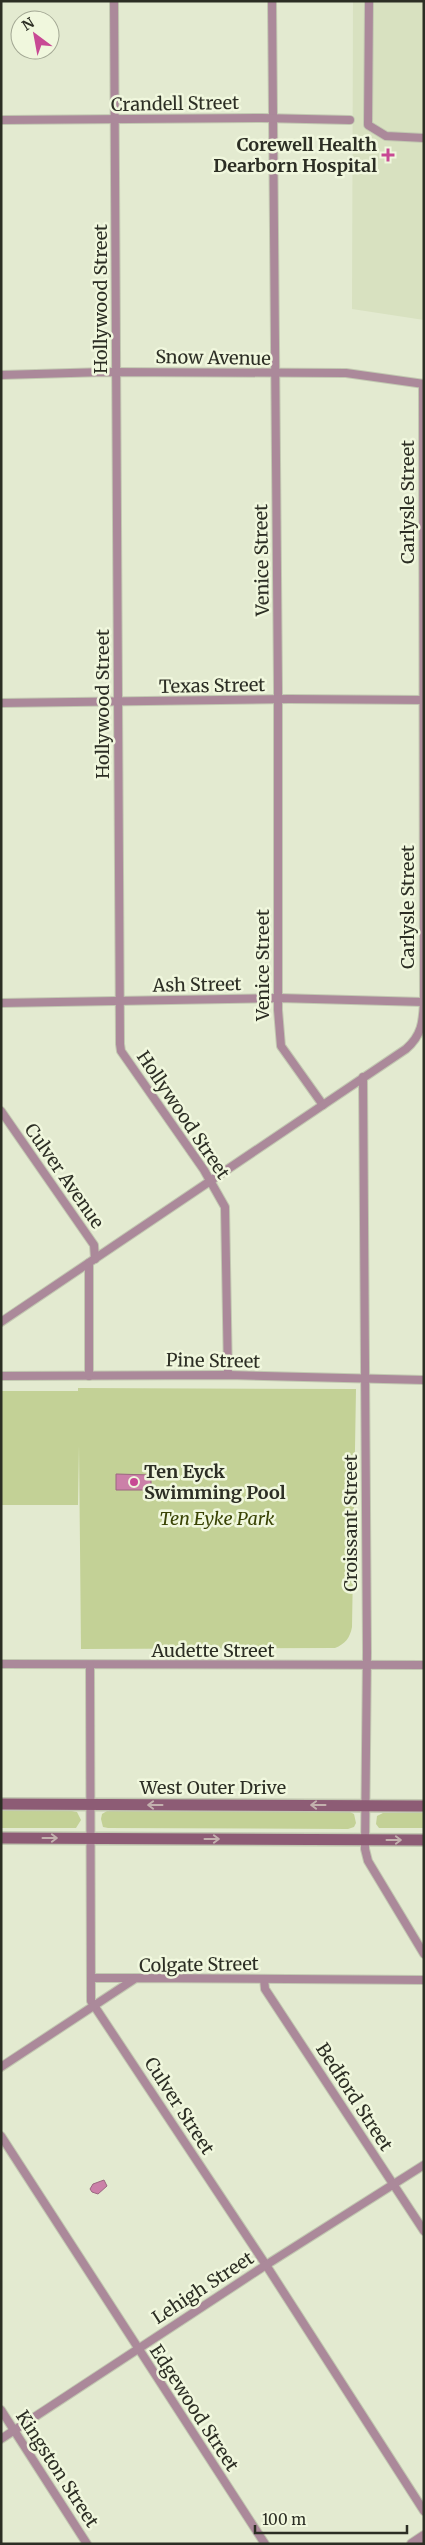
<svg xmlns="http://www.w3.org/2000/svg" width="425" height="2545" viewBox="0 0 425 2545" font-family="Merriweather,serif">
<rect width="100%" height="100%" fill="#e3ead0"/>
<polygon fill="#d8e1c0" points="353,1 424,1 424,320 352,309"/>
<g fill="#c3d196">
<path d="M78,1388L356,1389L352,1627C350,1638 345,1644 335,1648L81,1649L79,1445L78,1505H1V1391H78Z"/>
<polygon points="1,1811 72,1811 77,1812 81,1820 76,1828 1,1828"/>
<polygon points="107,1811 350,1812 354,1814 356,1823 354,1827 348,1829 108,1828 103,1827 101,1819 102,1814"/>
<polygon points="383,1813 424,1813 424,1828 379,1828 376,1824 377,1816"/>
</g>
<g fill="#cb80a8" stroke="#9b6780">
<polygon points="116,1474 151,1475 151,1490 116,1490"/>
<polygon points="104,2180 107,2186 98,2194 92,2192 90,2189 93,2184"/>
</g>
<g fill="none" stroke-linecap="round" stroke-linejoin="round">
<g stroke="#c2c8b1" stroke-width="10">
<g id="minor">
<polyline points="114,1 120,1044 121,1051 204,1170 225,1207 228,1375"/>
<polyline points="272,1 278,689 278,1010 281,1046 323,1105"/>
<polyline points="369,1 368,125 386,136 424,138"/>
<polyline points="1,120 262,118 350,120"/>
<polyline points="1,375 105,372 346,373 424,384"/>
<polyline points="1,703 289,699 424,700"/>
<polyline points="1,1003 278,998 424,1002"/>
<polyline points="363,1077 367,1652 365,1849 368,1861 424,1954"/>
<polyline points="1,1111 94,1245 95,1259"/>
<path d="M1,1322L406,1049C422,1035 423,1022 424,1002L423,384"/>
<polyline points="1,1376 228,1375 424,1380"/>
<polyline points="89,1376 89,1263"/>
<polyline points="1,1664 424,1665"/>
<polyline points="90,1665 91,2001 266,2265 424,2511"/>
<polyline points="91,1978 136,1978"/>
<polyline points="264,1979 265,1989 424,2231"/>
<polyline points="1,2067 136,1978 424,1980"/>
<polyline points="1,2136 265,2544"/>
<polyline points="1,2410 87,2544"/>
<polyline points="1,2439 266,2265 424,2165"/>
</g>
</g>
<g stroke="#c2c8b1" stroke-width="12">
<polyline id="tertiary" points="412,2544 424,2536"/>
</g>
<g stroke="#c2c8b1" stroke-width="14">
<g id="secondary">
<polyline points="1,1804 424,1806"/>
<polyline points="1,1838 424,1840"/>
</g>
</g>
<use href="#minor" stroke="#ab899a" stroke-width="8"/>
<use href="#tertiary" stroke="#ab899a" stroke-width="10"/>
<use href="#secondary" stroke="#8d5c75" stroke-width="11"/>
</g>
<defs><path id="oneway-shaft" d="M-6 0H5M1.5-3L5.5 0L1.5 3" fill="none" stroke-width="1.6" stroke-linecap="round" stroke-linejoin="round" transform="scale(1.25)"/></defs>
<g stroke="#c3b1ae">
<use href="#oneway-shaft" transform="translate(155 1805) rotate(-180)"/>
<use href="#oneway-shaft" transform="translate(318 1805) rotate(-180)"/>
<use href="#oneway-shaft" transform="translate(50 1838)"/>
<use href="#oneway-shaft" transform="translate(212 1839)"/>
<use href="#oneway-shaft" transform="translate(394 1840)"/>
</g>
<g fill="#c84994" stroke="#f0f7dd" stroke-width="2">
<path d="M385.5 147.5h5v5h5v5h-5v5h-5v-5h-5v-5h5z"/>
<circle cx="134" cy="1482" r="5"/>
</g>
<g text-anchor="middle" stroke-width="5" stroke-linejoin="round" paint-order="stroke">
<g font-size="18" fill="#2c2e24" stroke="#f0f7dd">
<text transform="translate(175 104) rotate(-1)" y="6">Crandell Street</text>
<text transform="translate(101 299) rotate(-90)" y="6">Hollywood Street</text>
<text transform="translate(213 358) rotate(1)" y="6">Snow Avenue</text>
<text transform="translate(408 502) rotate(-90)" y="6">Carlysle Street</text>
<text transform="translate(262 560) rotate(-91)" y="6">Venice Street</text>
<text transform="translate(212 686) rotate(-1)" y="6">Texas Street</text>
<text transform="translate(103 704) rotate(-90)" y="6">Hollywood Street</text>
<text transform="translate(408 907) rotate(-90)" y="6">Carlysle Street</text>
<text transform="translate(263 965) rotate(-90)" y="6">Venice Street</text>
<text transform="translate(197 985) rotate(-1)" y="6">Ash Street</text>
<text transform="translate(183 1115) rotate(56)" y="6">Hollywood Street</text>
<text transform="translate(64 1176) rotate(55)" y="6">Culver Avenue</text>
<text transform="translate(213 1361) rotate(1)" y="6">Pine Street</text>
<text transform="translate(351 1523) rotate(-90)" y="6">Croissant Street</text>
<text x="213" y="1657">Audette Street</text>
<text x="213" y="1794">West Outer Drive</text>
<text transform="translate(199 1965) rotate(-1)" y="6">Colgate Street</text>
<text transform="translate(354 2097) rotate(57)" y="6">Bedford Street</text>
<text transform="translate(179 2106) rotate(57)" y="6">Culver Street</text>
<text transform="translate(203 2288) rotate(-33)" y="6">Lehigh Street</text>
<text transform="translate(194 2408) rotate(57)" y="6">Edgewood Street</text>
<text transform="translate(57 2469) rotate(57)" y="6">Kingston Street</text>
</g>
<g font-size="18" font-weight="bold" fill="#2c2e24" stroke="#f0f7dd" text-anchor="end">
<text x="377" y="151">Corewell Health<tspan x="377" dy="21">Dearborn Hospital</tspan></text>
<text x="144" y="1478" text-anchor="start">Ten Eyck<tspan x="144" dy="21">Swimming Pool</tspan></text>
</g>
<g font-size="18" font-style="italic" fill="#394304" stroke="#f0f7dd">
<text x="217" y="1525">Ten Eyke Park</text>
</g>
</g>
<rect width="425" height="2545" fill="none" stroke="#2c2e24" stroke-width="5"/>
<g transform="translate(35 35) rotate(328)"><circle r="24" fill="#f0f7dd" stroke="#a2a793"/>
<path d="M0-4L9 19L0 12L-9 19Z" fill="#c84994"/>
<text y="-8" font-size="14" font-weight="bold" text-anchor="middle" fill="#2c2e24">N</text>
</g>
<path d="M255 2525v8h152v-8" fill="none" stroke="#2c2e24" stroke-width="2.5"/>
<text x="262" y="2525" font-size="15" fill="#2c2e24" stroke="#f0f7dd" stroke-width="4" paint-order="stroke">100 m</text>
</svg>
